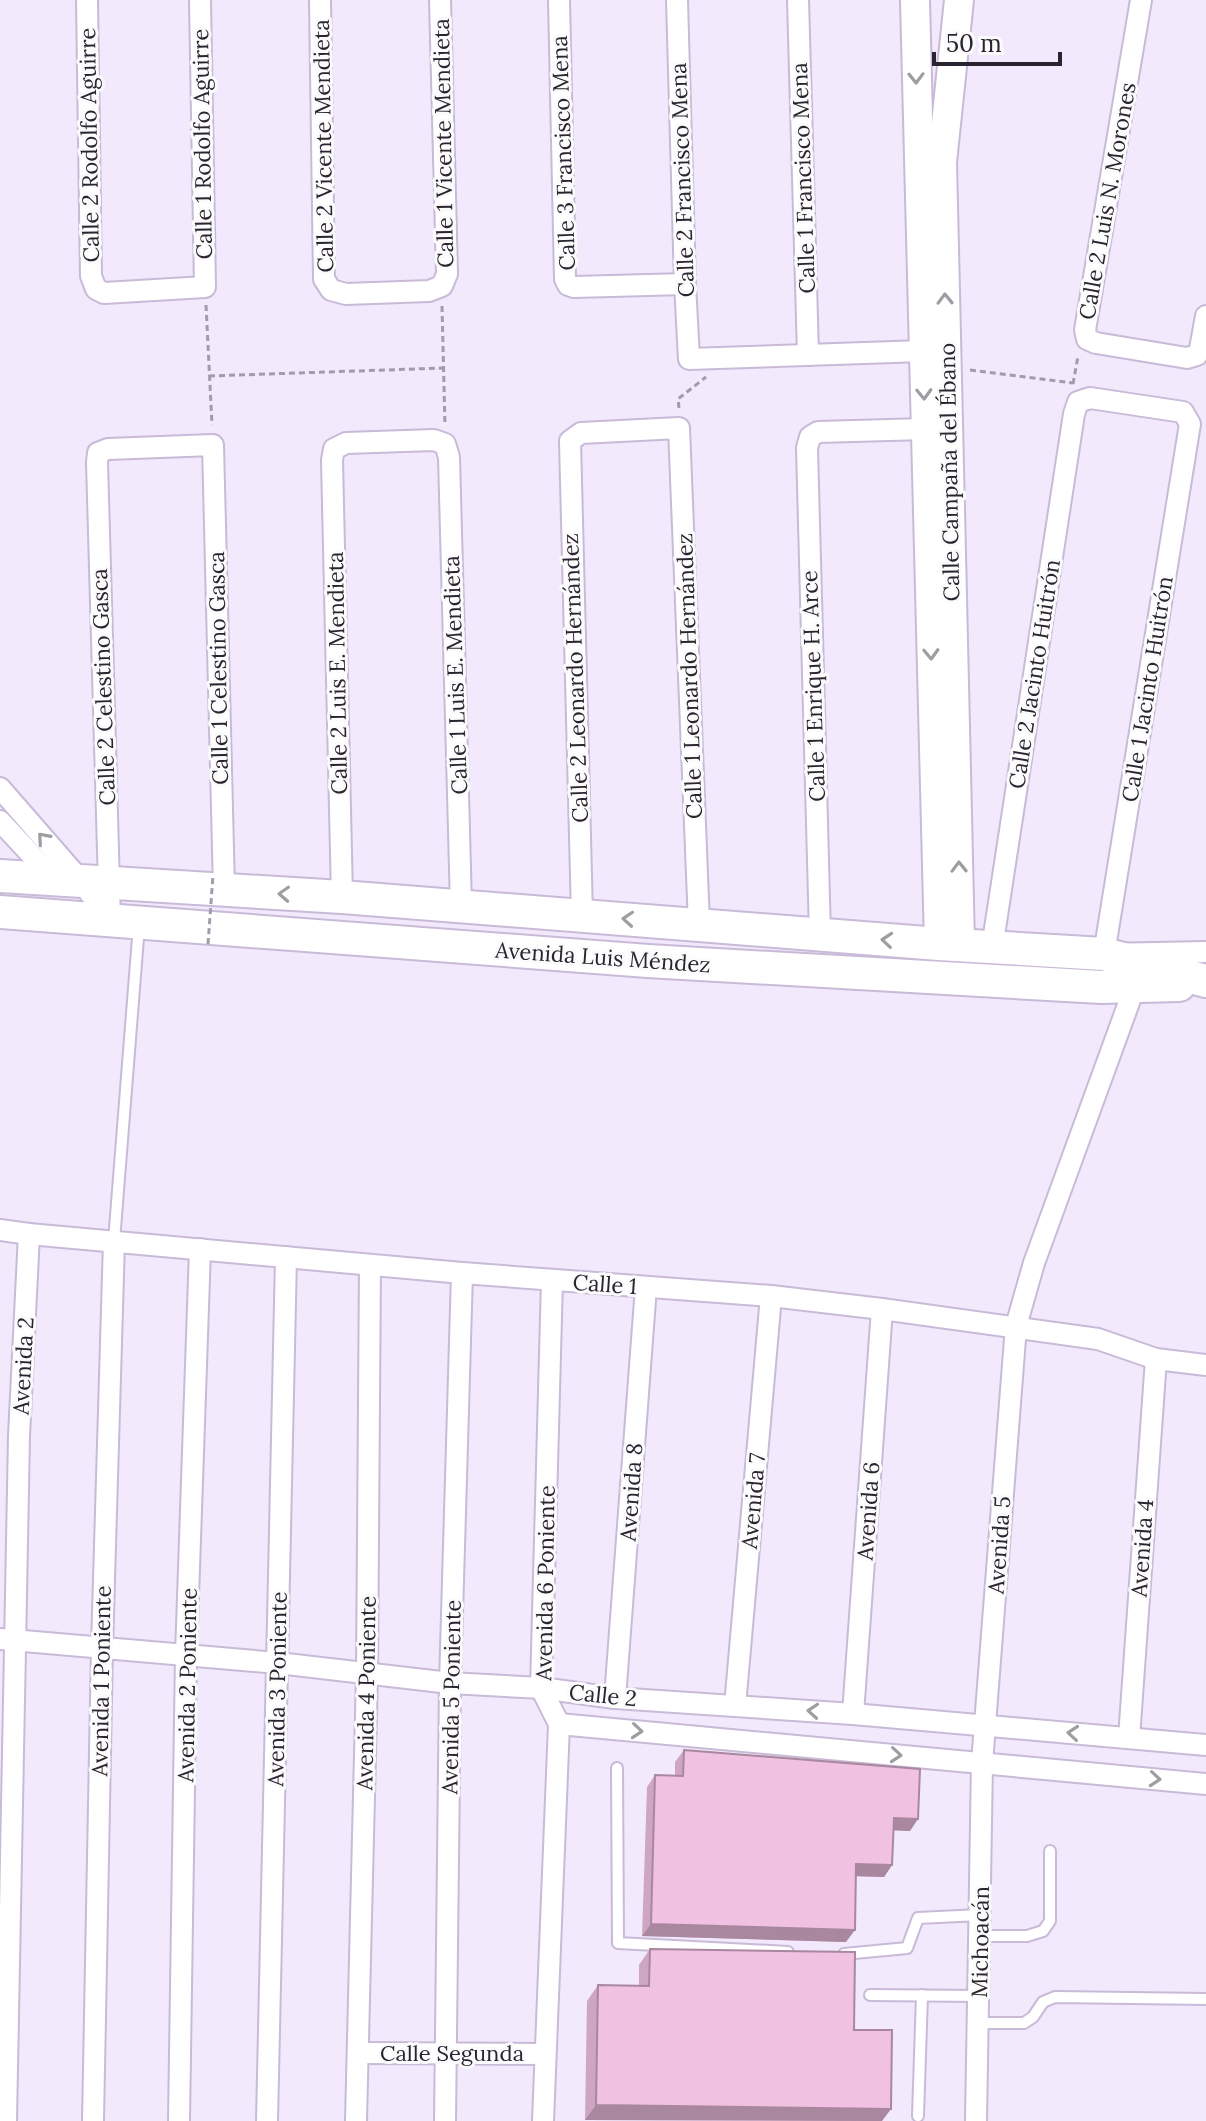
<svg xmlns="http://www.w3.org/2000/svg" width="1206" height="2121" viewBox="0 0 1206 2121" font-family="Lora,serif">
<rect width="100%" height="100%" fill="#f2e9fc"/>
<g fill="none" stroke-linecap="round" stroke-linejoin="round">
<g stroke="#c9bad8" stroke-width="14">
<g id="lane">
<polyline points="114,1241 139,925"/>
<polyline points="617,1768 618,1943 788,1952"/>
<polyline points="980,1936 1027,1936 1043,1931 1050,1921 1050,1851"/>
<polyline points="844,1954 907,1948 918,1918 980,1915"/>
<polyline points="870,1995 979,1996"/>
<polyline points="978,2023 1024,2023 1033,2017 1043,2002 1055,1997 1206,1999"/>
<polyline points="918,2116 922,1995"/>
</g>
</g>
<g stroke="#c9bad8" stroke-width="24">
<g id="street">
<polyline points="87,0 91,276 96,289 104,293 205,287 200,0"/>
<polyline points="320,0 324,279 331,290 346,294 429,291 442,286 447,274 440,0"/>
<polyline points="559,0 565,279 568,285 574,287 685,284"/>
<polyline points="677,0 685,284 689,359 923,351"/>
<polyline points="798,0 808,355"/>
<polyline points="1141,0 1085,330 1087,339 1096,343 1187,358 1197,355 1200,349 1206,316"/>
<polyline points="0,788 81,881 110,921"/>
<polyline points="0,821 54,879"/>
<polyline points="342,897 332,460 334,449 346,443 434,440 445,444 449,457 461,906"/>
<polyline points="582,916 570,441 581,433 679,428 699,924"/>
<polyline points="110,921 97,462 98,453 108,449 213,445 224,890"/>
<polyline points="820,935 807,448 810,437 818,432 925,429"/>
<polyline points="992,948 1074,414 1078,402 1090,398 1183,412 1190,424 1104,954 1206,952"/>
<polyline points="0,1230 29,1234 462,1273 771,1296 882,1309 1098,1339 1156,1359 1206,1365"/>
<polyline points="0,1639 278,1663 450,1683 541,1688 615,1698 853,1714 1206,1745"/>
<polyline points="615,1698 646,1287"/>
<polyline points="735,1706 771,1296"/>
<polyline points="853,1714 882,1309"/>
<polyline points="559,1724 1206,1784"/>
<polyline points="1129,1738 1156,1359"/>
<polyline points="359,2053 544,2054"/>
<polyline points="6,2121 19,1436 29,1234"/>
<polyline points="93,2121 102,1647 114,1241"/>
<polyline points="179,2121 186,1655 200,1249"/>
<polyline points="267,2121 286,1257"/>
<polyline points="356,2121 367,1674 370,1265"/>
<polyline points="445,2121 450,1683 462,1273"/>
<polyline points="543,2121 559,1724 541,1688 552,1280"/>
<polyline points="976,2121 982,1763 1016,1326 1034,1263 1135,986"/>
</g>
</g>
<g stroke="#c9bad8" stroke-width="32">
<g id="secondary">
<polyline points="915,0 939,944"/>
<polyline points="959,0 942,162 960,945"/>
</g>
</g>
<g stroke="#c9bad8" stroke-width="36">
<g id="primary">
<polyline points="0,876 342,897 939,944 1104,954 1206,981"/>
<polyline points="0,912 648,961 1101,987 1179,985"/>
</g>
</g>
<g stroke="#a29bab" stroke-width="3" stroke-dasharray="6 4" stroke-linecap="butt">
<polyline points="206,305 212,425"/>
<polyline points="442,306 445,426"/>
<polyline points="970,370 1073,383"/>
<polyline points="209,376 444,368"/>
<polyline points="1073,384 1078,356"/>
<polyline points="679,408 678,399 706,377"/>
</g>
<use href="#lane" stroke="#fff" stroke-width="10"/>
<use href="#street" stroke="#fff" stroke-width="20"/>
<use href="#secondary" stroke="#fff" stroke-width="28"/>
<use href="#primary" stroke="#fff" stroke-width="32"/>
<polyline stroke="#a29bab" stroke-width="3" stroke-dasharray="6 4" stroke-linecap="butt" points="208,944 213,875"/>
</g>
<g fill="#cfa6c2">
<polygon points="684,1750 910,1831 893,1830 892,1865 884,1877 856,1876 846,1942 642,1936 647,1787 655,1775 675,1776 675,1762"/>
<polygon points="650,1949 854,2030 882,2121 585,2120 587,2001 598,1985 639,1986 639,1965"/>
</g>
<g fill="#a9879e">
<polygon points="894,1818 918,1819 910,1831 885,1830"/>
<polygon points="856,1864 892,1865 884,1877 848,1876"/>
<polygon points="651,1924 855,1930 846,1942 642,1936"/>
<polygon points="596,2105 891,2109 882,2121 585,2120"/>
</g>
<g fill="#f1c1e1" stroke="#a9879e" stroke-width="2">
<polygon points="684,1750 920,1769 918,1819 894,1818 892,1865 856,1864 855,1930 651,1924 655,1775 683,1776"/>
<polygon points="650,1949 855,1952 854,2030 892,2030 891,2109 596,2105 598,1985 649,1986"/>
</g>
<defs><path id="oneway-chevron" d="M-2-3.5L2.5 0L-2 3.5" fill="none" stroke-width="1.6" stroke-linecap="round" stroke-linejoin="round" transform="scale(2)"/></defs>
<g stroke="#9f9ca2">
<use href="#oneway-chevron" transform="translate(916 78) rotate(89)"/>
<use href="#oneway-chevron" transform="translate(945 299) rotate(-91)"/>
<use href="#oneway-chevron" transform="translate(924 394) rotate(88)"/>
<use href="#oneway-chevron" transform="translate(931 654) rotate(88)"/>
<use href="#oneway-chevron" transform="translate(43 838) rotate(-131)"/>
<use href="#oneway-chevron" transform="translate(959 867) rotate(-91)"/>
<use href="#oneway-chevron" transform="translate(284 894) rotate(-177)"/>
<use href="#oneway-chevron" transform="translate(628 919) rotate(-176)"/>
<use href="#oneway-chevron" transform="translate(887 940) rotate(-175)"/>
<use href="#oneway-chevron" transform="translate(813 1711) rotate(-176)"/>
<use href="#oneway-chevron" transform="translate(637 1731) rotate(5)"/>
<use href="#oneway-chevron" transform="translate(1073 1733) rotate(-175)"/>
<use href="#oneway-chevron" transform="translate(896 1755) rotate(5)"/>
<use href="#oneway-chevron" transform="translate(1155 1779) rotate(5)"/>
</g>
<g text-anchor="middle" stroke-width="6" stroke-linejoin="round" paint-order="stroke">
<g font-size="22" fill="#2a2430" stroke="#fbfbfb">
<text transform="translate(443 143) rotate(-91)" y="8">Calle 1 Vicente Mendieta</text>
<text transform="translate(202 144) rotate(-91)" y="8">Calle 1 Rodolfo Aguirre</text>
<text transform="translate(89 145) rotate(-91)" y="8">Calle 2 Rodolfo Aguirre</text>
<text transform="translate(323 146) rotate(-91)" y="8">Calle 2 Vicente Mendieta</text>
<text transform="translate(563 153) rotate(-92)" y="8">Calle 3 Francisco Mena</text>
<text transform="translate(803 178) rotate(-92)" y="8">Calle 1 Francisco Mena</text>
<text transform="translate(682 180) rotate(-92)" y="8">Calle 2 Francisco Mena</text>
<text transform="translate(1107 201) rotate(-80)" y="8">Calle 2 Luis N. Morones</text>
<text transform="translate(949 472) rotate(-91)" y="8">Calle Campaña del Ébano</text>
<text transform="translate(218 668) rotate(-91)" y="8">Calle 1 Celestino Gasca</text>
<text transform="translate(337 673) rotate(-91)" y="8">Calle 2 Luis E. Mendieta</text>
<text transform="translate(1034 674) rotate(-81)" y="8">Calle 2 Jacinto Huitrón</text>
<text transform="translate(455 675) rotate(-92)" y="8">Calle 1 Luis E. Mendieta</text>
<text transform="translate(689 676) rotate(-92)" y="8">Calle 1 Leonardo Hernández</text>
<text transform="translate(575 678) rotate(-92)" y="8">Calle 2 Leonardo Hernández</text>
<text transform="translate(813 686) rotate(-92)" y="8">Calle 1 Enrique H. Arce</text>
<text transform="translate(103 687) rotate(-92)" y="8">Calle 2 Celestino Gasca</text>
<text transform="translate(1147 689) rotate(-81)" y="8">Calle 1 Jacinto Huitrón</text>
<text transform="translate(603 957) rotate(4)" y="8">Avenida Luis Méndez</text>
<text transform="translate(605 1284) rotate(4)" y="8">Calle 1</text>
<text transform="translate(23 1366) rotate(-87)" y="8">Avenida 2</text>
<text transform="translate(631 1492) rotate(-86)" y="8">Avenida 8</text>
<text transform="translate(753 1501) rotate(-85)" y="8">Avenida 7</text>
<text transform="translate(868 1511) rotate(-86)" y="8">Avenida 6</text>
<text transform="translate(999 1545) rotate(-86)" y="8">Avenida 5</text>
<text transform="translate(1142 1548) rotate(-86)" y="8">Avenida 4</text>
<text transform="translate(545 1583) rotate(-89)" y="8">Avenida 6 Poniente</text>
<text transform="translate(101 1681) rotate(-89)" y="8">Avenida 1 Poniente</text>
<text transform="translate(187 1685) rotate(-89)" y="8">Avenida 2 Poniente</text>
<text transform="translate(277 1689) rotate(-89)" y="8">Avenida 3 Poniente</text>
<text transform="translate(366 1693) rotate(-89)" y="8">Avenida 4 Poniente</text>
<text transform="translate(603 1695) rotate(6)" y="8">Calle 2</text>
<text transform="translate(451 1697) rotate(-89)" y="8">Avenida 5 Poniente</text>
<text transform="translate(980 1942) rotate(-89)" y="8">Michoacán</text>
<text x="452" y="2061">Calle Segunda</text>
</g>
</g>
<path d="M934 52v12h126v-12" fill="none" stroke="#2a2430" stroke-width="4"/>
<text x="946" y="52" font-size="24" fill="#2a2430" stroke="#fbfbfb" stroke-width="6" paint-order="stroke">50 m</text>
</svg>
